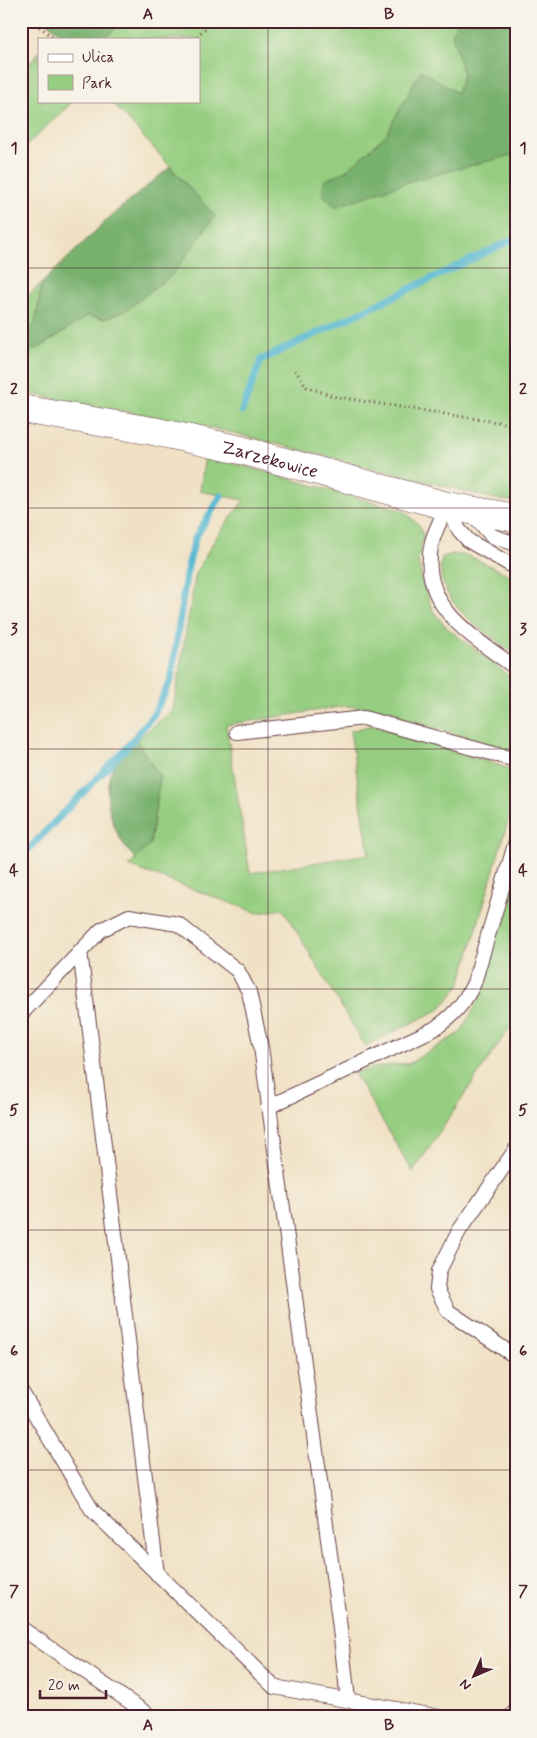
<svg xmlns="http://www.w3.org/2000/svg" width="537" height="1738" viewBox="0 0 537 1738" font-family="Mynerve,sans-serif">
<rect width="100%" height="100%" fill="#f7f3e8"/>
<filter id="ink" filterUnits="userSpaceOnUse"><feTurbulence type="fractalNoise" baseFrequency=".02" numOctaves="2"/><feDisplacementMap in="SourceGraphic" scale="10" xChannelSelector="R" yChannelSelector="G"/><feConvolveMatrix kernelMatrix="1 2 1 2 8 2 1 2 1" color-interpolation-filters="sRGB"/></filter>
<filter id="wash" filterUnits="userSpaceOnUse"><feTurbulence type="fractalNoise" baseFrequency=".0096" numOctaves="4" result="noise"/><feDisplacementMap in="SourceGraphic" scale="20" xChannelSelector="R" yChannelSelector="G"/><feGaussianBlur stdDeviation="1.12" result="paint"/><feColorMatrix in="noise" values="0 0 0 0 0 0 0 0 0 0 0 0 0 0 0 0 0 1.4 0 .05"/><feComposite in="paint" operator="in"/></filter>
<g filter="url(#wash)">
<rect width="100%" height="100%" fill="#f0e1c4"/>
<g fill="#95ce80" stroke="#707656">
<polygon points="124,21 516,21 516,501 500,500 213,428 21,392 21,355 42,346 87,316 105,319 126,310 215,216 111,101 199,101 199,39 103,39"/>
<polygon points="39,52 39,101 73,101 21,151 21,74"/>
<polygon points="42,283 35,325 21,336 21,302"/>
<polygon points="205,455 404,511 420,526 423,536 418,562 424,587 433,611 447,628 516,681 516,752 369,708 345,706 226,725 250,873 369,854 350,731 372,725 514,770 516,794 460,985 440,1009 365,1046 283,909 258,913 129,866 150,845 160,777 136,740 173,710 196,572 215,539 244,500 200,491"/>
<path d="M453,554L469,556L516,578V655C485,631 432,602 442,557Z"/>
<polygon points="516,870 516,1018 413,1172 354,1073 378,1067 410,1063 461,1032 478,1001"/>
</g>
<g fill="#78b16e" stroke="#61684c">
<polygon points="46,21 124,21 103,39 71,39 60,34"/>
<polygon points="458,21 516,21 516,154 410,181 335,207 322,194 324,181 347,170 386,135 421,70 457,93 463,75 452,34"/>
<polygon points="170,167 215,216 172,275 126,310 105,319 87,316 42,346 21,355 21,336 35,324 42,283 111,216"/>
<path d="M136,740L160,777L150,845L136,859C115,839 102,803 110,774C114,762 129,749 136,740Z"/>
</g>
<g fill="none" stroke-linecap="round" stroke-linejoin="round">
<g stroke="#52b7d1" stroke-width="7">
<polyline points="242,411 261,360 516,238"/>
<polyline points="21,857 126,748 154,714 171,680 186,575 195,538 221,496"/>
</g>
</g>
</g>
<g filter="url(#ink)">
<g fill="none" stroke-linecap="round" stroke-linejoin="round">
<g stroke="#633c42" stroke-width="16">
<g id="service">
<path d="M447,506C442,518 435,530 432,542C417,606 472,636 516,668"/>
<polyline points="447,506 459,530 469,541 516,568"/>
<polyline points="470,516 477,519 492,536 516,544"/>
<polyline points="237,732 364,718 516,760"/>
<polyline points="80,951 157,1574"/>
<polyline points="21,1014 101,930 129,916 178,924 238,971 249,992 261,1047 339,1620 348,1700"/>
<path d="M268,1107L434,1029C453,1016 464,1004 474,983L516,841"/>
<polyline points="516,1149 459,1231 439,1271 437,1289 448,1311 516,1357"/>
<polyline points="21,1391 92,1510 274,1687 440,1717"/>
<polyline points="21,1628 152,1717"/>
<polyline points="511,1717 516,1710"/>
</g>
</g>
<g stroke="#633c42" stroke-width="29">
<g id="tertiary">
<path id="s1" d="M21,409L153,431L241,450L447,506L516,518"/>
</g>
</g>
<g stroke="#633c42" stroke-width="3" stroke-dasharray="1 4" stroke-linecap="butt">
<polyline points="31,21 56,39"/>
<polyline points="193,39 214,21"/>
<polyline points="295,370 307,387 336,397 516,425"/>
</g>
<use href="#service" stroke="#fff" stroke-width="14"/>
<use href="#tertiary" stroke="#fff" stroke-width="28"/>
</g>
</g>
<path fill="none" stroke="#4a1f2b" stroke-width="1" stroke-opacity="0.55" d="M268,21V1717M21,268H516M21,508H516M21,749H516M21,989H516M21,1230H516M21,1470H516"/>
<g text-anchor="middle" stroke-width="4" stroke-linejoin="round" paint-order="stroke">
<g font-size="19" fill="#4a1f2b" stroke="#f7f3e8">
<text dy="7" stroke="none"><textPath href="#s1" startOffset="254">Zarzekowice</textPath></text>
</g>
</g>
<rect width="537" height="1738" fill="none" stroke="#f7f3e8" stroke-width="55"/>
<rect x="38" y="38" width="162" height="65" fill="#f7f3e8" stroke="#b29e9c"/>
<rect x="48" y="54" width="25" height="8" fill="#ffffff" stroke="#b29e9c"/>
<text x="82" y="62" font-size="15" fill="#4a1f2b">Ulica</text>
<rect x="48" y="75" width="25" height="15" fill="#95ce80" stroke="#b29e9c"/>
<text x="82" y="88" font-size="15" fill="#4a1f2b">Park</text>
<g transform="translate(474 1676) rotate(225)" stroke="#f7f3e8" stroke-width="4" paint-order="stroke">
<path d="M0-4L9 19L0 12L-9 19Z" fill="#4a1f2b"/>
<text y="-8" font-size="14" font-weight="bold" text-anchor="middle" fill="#4a1f2b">N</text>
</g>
<path d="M40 1690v8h66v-8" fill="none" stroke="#4a1f2b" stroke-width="2.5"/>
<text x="48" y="1690" font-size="15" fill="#4a1f2b" stroke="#f7f3e8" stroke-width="4" paint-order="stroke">20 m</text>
<rect x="28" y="28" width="482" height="1682" fill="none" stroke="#4a1f2b" stroke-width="2"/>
<g font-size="16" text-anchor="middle" font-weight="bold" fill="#4a1f2b">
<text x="148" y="19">A</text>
<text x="389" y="19">B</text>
<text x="14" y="153">1</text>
<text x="523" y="153">1</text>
<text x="14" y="394">2</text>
<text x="523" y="394">2</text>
<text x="14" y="634">3</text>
<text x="523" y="634">3</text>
<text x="14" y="875">4</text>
<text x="523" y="875">4</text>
<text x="14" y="1115">5</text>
<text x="523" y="1115">5</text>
<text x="14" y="1356">6</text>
<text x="523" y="1356">6</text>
<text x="14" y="1596">7</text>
<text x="523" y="1596">7</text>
<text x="148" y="1730">A</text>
<text x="389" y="1730">B</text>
</g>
</svg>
